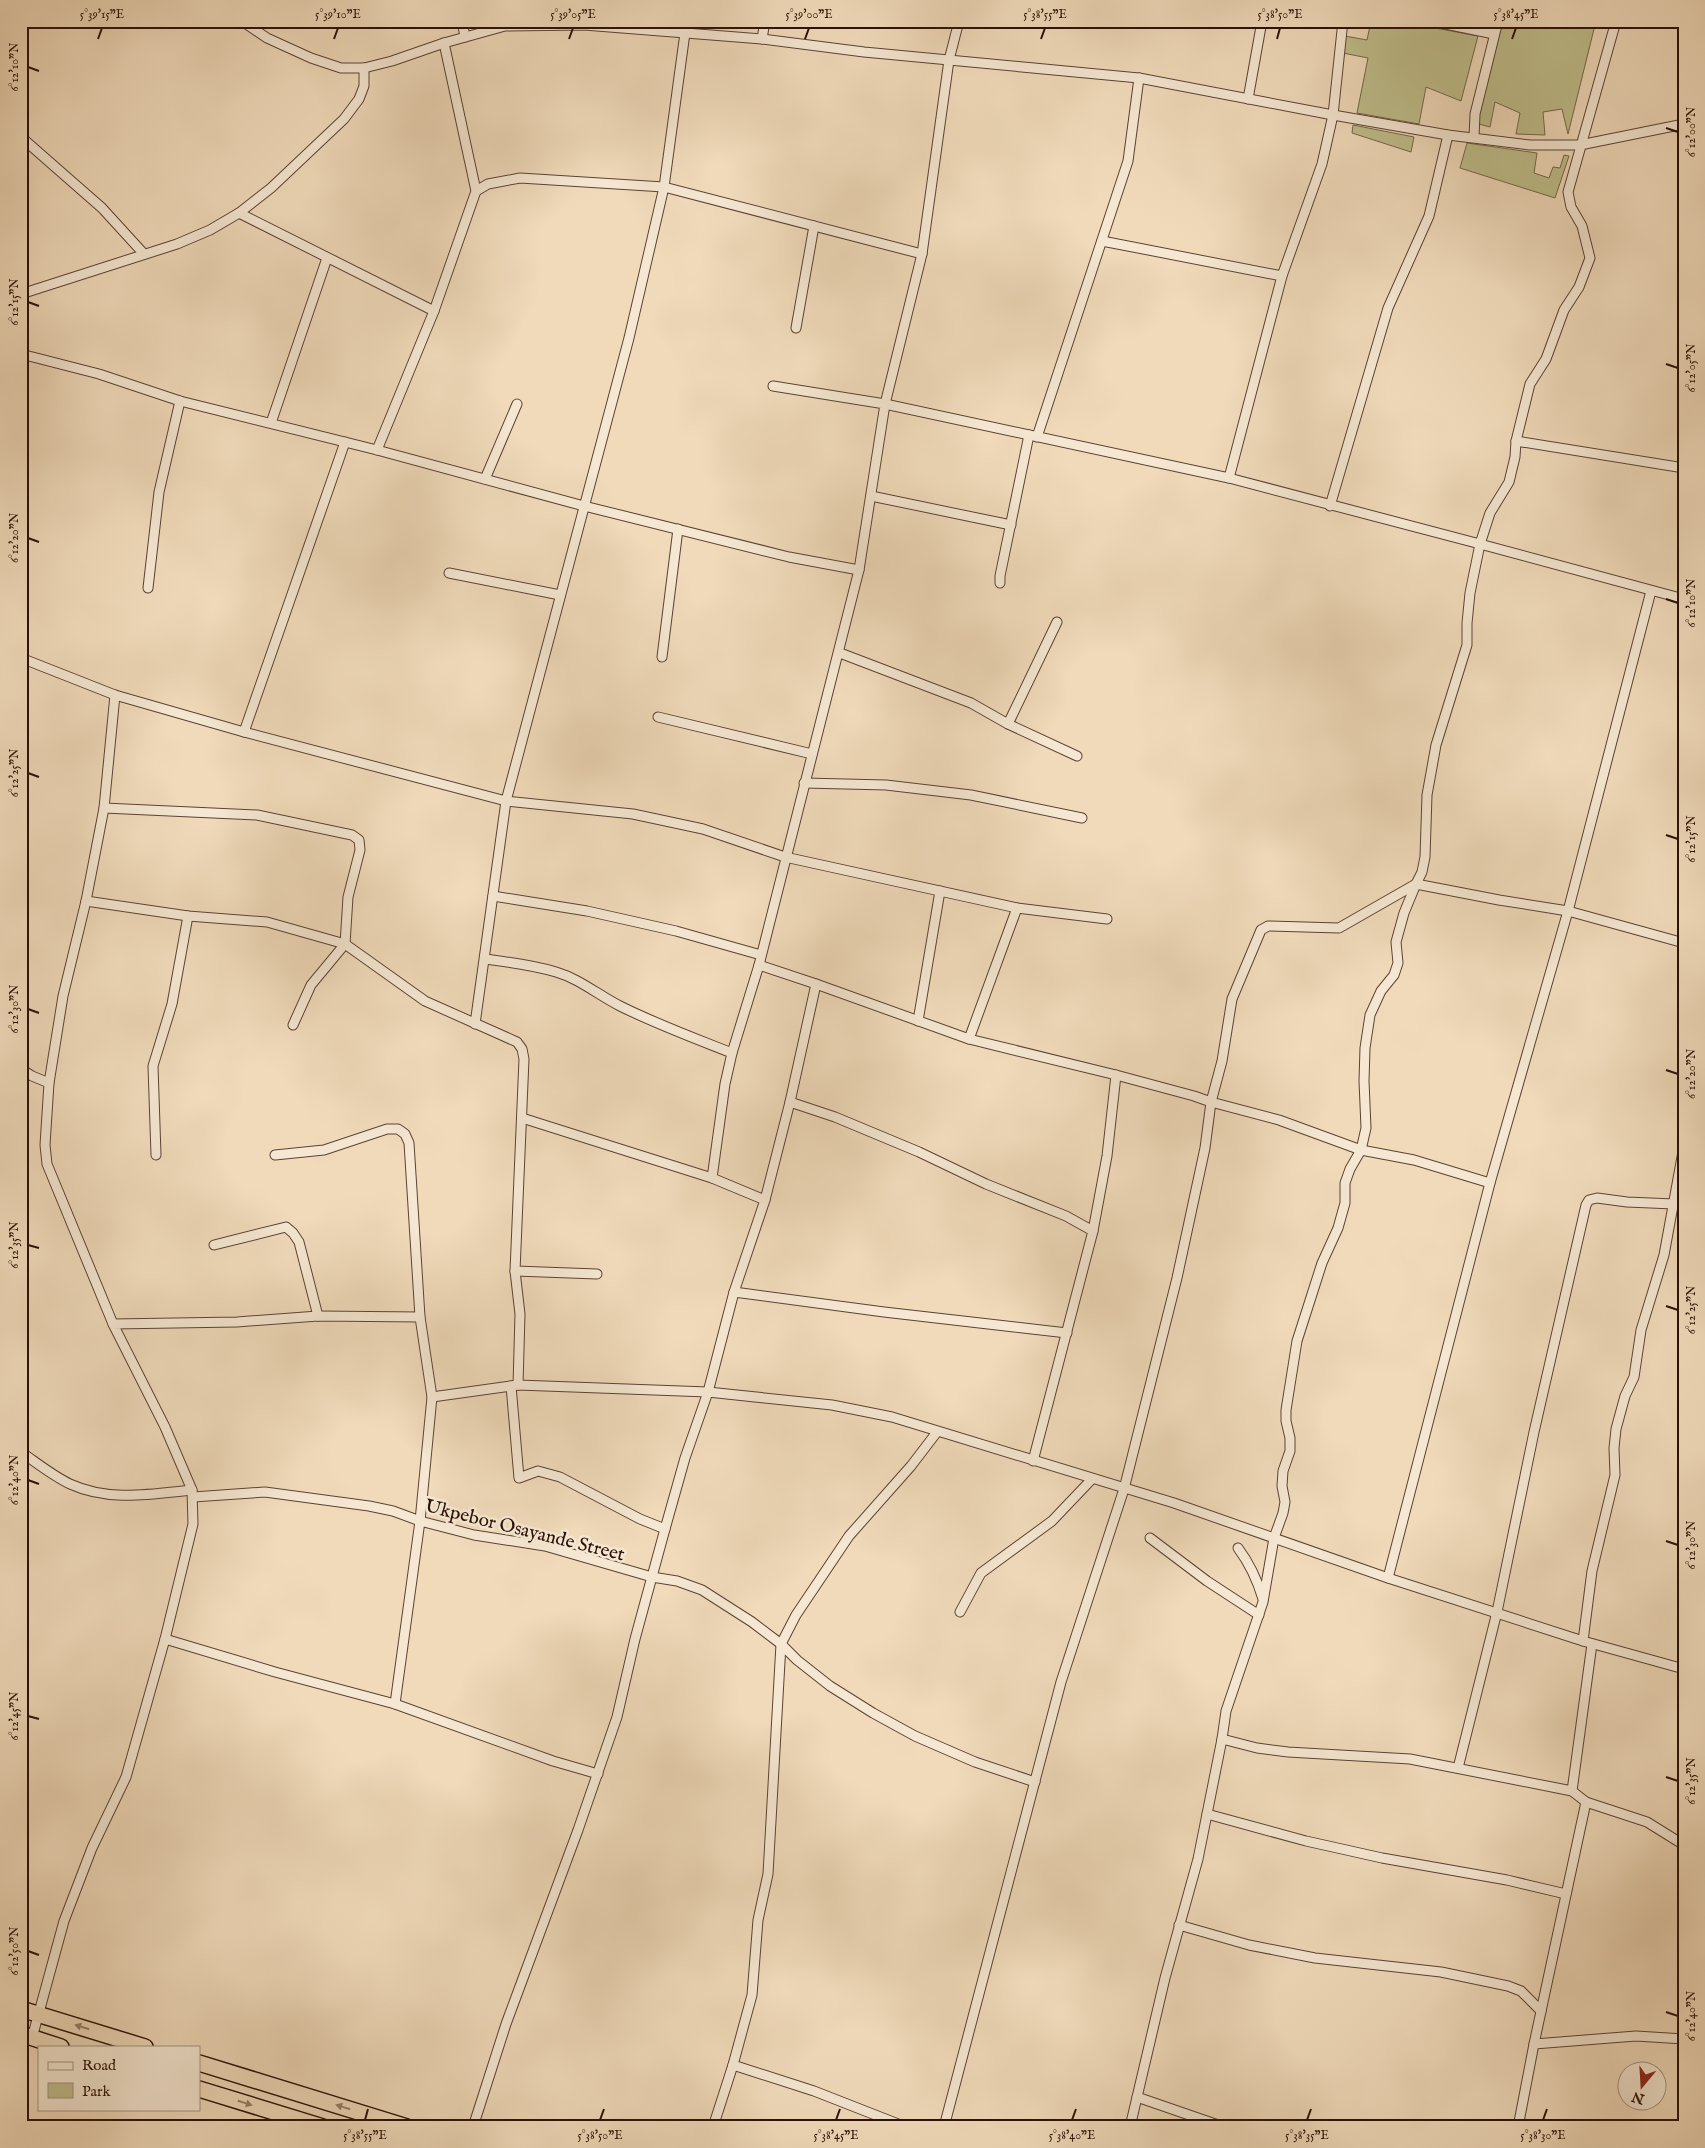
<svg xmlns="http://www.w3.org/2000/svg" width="1705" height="2148" viewBox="0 0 1705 2148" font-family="'IM FELL English',serif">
<rect width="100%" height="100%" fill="#f0daba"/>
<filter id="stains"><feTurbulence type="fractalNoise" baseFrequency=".004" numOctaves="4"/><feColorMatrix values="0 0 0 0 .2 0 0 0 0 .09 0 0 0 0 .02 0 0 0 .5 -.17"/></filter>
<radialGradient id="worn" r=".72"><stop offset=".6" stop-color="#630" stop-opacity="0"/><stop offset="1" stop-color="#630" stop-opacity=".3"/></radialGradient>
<g fill="#bfbe8c" stroke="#756749">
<polygon points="1371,21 1398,21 1478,36 1461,101 1426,87 1419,124 1357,113 1368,58 1343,53 1345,36 1367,40"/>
<polygon points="1502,21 1596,21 1568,134 1562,109 1543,112 1545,135 1516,134 1520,113 1495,102 1490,127 1475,123"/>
<polygon points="1353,125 1414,137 1411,152 1352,133"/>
<polygon points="1467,143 1537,153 1534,173 1549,178 1553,167 1560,168 1564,155 1569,156 1555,198 1460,168"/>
</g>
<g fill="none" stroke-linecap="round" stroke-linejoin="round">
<g stroke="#5c4233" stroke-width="11">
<g id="minor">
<polyline points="242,21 267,38 311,58 341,68 364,68 392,61 444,43 505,26 584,25 762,39 864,52 1139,78 1333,115 1448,135 1530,145 1580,145 1684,124"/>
<polyline points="462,21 465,37"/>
<polyline points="959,21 949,60 922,254 885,404 1229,478 1480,544 1470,593 1467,623 1467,645 1436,745 1427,795 1425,857 1422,872 1416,884 1499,900 1568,911 1684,943"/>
<polyline points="1431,21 1494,34"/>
<polyline points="762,39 765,21"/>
<polyline points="1248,99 1262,21"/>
<polyline points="21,137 102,208 144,254"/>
<polyline points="1474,137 1475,114 1498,21"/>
<polyline points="476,191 488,184 520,178 664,187 922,254"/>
<polyline points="239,213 434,311"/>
<polyline points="1102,241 1282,276"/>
<polyline points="21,294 177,244 210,230 239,213 271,188 344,119 359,99 364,86 364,68"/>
<polyline points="796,328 814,226"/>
<polyline points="21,354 99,374 180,401 377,450 584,506 789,557 859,570"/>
<polyline points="271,423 327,258"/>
<polyline points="1037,437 1128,161 1139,78"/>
<polyline points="1516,441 1530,384 1546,359 1564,310 1579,287 1590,258 1582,226 1571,207 1568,192 1616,21"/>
<polyline points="377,450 434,311 476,191 444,43"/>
<polyline points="1684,468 1516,441 1515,457 1509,482 1490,513 1480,544 1684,599"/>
<polyline points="1229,478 1282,276 1322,164 1333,115 1343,21"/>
<polyline points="485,479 517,404"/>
<polyline points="871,496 1011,525"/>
<polyline points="1330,506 1388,308 1429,216 1448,135"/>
<polyline points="449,573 560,595"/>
<polyline points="1000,583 1000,576 1029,435"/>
<polyline points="148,588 159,492 180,401"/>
<polyline points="840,653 971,703 1008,724 1077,756"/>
<polyline points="662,657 678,529"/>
<polyline points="21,658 115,695 244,732 506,801 633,814 703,829 785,857 1017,908 1107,919"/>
<polyline points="658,717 812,754"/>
<polyline points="1008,724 1057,622"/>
<polyline points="244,732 345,442"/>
<polyline points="804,783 886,785 971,795 1082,818"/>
<polyline points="104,808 257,815 352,835 359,840 360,850 348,897 345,944 311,985 293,1025"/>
<polyline points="1416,884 1404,913 1396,942 1398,963 1394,975 1381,991 1370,1015 1365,1048 1364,1081 1366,1128 1361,1150 1350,1169 1345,1183 1345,1203 1338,1228 1322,1263 1297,1341 1286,1410 1286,1421 1290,1438 1290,1451 1283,1471 1282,1486 1285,1502 1283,1513 1274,1538 1263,1602 1226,1711 1222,1739 1257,1748 1288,1752 1410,1759 1572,1791"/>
<polyline points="1416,884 1339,928 1268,926 1261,930 1232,999 1222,1061 1211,1102 1279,1120 1361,1150 1414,1160 1490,1183"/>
<polyline points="493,896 587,911 676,931 761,955"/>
<polyline points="86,901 188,916 267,922 345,944 425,1001 517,1042 522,1049 524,1059 515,1271 520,1314 518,1385"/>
<path d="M485,959C508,962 533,965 556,972C580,979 598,995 620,1006C656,1024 694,1038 732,1053"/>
<polyline points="816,984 969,1039 1116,1075 1194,1096 1211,1102 1205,1148 1177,1278 1124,1489 1061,1682 944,2127"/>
<polyline points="918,1021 940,891"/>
<polyline points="475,1024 506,801 629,338 664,187 685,33"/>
<polyline points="969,1039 1017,908"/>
<polyline points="21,1069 32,1076 49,1083 45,1145 47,1164 113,1324"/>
<polyline points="49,1083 63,996 86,901 104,808 115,695"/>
<polyline points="790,1102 835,1117 919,1152 986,1184 1066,1216 1093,1231"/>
<polyline points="522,1118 712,1178 765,1200"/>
<polyline points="156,1155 153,1066 172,1004 188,916"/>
<polyline points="275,1155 324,1150 387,1129 398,1129 405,1134 409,1143 420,1317"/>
<polyline points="712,1178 725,1084 732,1053 759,965 859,570 885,404 773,386"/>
<polyline points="214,1245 286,1227 293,1233 299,1242 318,1316"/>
<polyline points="515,1271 597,1274"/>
<polyline points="734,1292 884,1312 1067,1333"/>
<polyline points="511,1386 519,1478 538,1471 560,1477 640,1519 665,1529"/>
<polyline points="432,1397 518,1385 708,1392 734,1292 765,1200 790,1102 816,984 759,965"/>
<path d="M21,1452C37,1463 53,1476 70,1484C109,1502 151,1494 192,1490"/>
<polyline points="1033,1461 1093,1231 1107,1156 1116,1075"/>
<polyline points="193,1497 265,1492 369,1506 393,1511 420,1521 474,1535 545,1546 652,1577 677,1581 702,1590 752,1622 781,1644 797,1660 830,1686 873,1713 915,1736 975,1762 1035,1782"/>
<polyline points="1150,1538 1207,1581 1259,1615"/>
<path d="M1238,1548C1250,1564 1257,1579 1263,1599"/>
<polyline points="1388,1578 1490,1183 1568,911 1651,591"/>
<polyline points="960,1612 981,1573 1052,1521 1092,1479"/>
<polyline points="165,1639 193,1524 192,1490 165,1427 113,1324 237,1322 318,1316 420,1317 432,1397 420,1521 395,1704"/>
<polyline points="1583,1641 1592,1571 1615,1475 1614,1448 1616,1429 1625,1396 1634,1377 1641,1330 1664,1255 1684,1146"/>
<polyline points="1592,1644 1572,1791 1586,1802 1647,1822 1684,1845"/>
<polyline points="1458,1768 1497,1612 1534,1432 1586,1205 1589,1200 1597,1198 1627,1202 1674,1204"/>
<polyline points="1207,1814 1306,1841 1382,1858 1507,1880 1566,1894"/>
<polyline points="1179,1925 1249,1945 1315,1958 1441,1972 1508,1986 1521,1991 1541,2011"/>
<polyline points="32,2038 64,1921 92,1848 126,1777 165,1639 275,1672 395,1704 553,1761 598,1774"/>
<polyline points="1534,2044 1636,2036 1684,2039"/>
<polyline points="1137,2097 1224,2127"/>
<polyline points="473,2127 506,2024 578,1830 617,1717 635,1639 665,1529 685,1458 708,1392 832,1405 892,1417 1174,1503 1388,1578 1583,1641 1684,1669"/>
<polyline points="713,2127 733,2065"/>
<polyline points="906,2127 814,2091 733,2065 752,1995 758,1920 768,1874 781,1644 796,1615 849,1536 911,1466 937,1432"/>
<polyline points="1130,2127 1165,1978 1198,1859 1222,1739"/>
<polyline points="1518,2127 1534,2044 1586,1802"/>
</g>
</g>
<g stroke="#2b1006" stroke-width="18">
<g id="trunk">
<polyline points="21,2009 145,2047"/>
<polyline points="21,2034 61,2047"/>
<polyline points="199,2063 407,2127"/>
<polyline points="199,2089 323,2127"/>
</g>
</g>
<use href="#minor" stroke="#f5e7d2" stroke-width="9"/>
<use href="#trunk" stroke="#f0daba" stroke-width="15"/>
</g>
<defs><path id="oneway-solid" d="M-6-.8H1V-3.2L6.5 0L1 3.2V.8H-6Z" transform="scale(1.25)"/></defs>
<g fill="#977f69">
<use href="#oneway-solid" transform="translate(82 2027) rotate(-163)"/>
<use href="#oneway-solid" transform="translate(245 2103) rotate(17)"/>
<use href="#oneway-solid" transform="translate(343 2107) rotate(-163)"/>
</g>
<path fill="none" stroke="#2b1006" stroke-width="2" d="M98,39L102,28M334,39L338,28M569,39L573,28M805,39L809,28M1041,39L1045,28M1277,39L1280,28M1512,39L1516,28M28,67L39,71M1666,128L1678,132M28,302L39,306M1666,364L1678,368M28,538L39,542M1666,599L1678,603M28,773L39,777M1666,835L1678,839M28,1009L39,1013M1666,1070L1678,1074M28,1245L39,1248M1666,1306L1678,1310M28,1480L39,1484M1666,1541L1678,1545M28,1716L39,1719M1666,1777L1678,1781M28,1951L39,1955M1666,2012L1678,2016M365,2120L368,2109M600,2120L604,2109M836,2120L840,2109M1072,2120L1076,2109M1307,2120L1311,2109M1543,2120L1547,2109"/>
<g text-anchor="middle" stroke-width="5" stroke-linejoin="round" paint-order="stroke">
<g font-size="19" fill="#2b1006" stroke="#f5e7d2">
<text transform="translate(525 1529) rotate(14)" y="7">Ukpebor Osayande Street</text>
</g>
</g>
<rect width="1705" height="2148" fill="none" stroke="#f0daba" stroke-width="55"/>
<rect x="38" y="2046" width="162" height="65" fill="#f5e7d2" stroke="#a49180"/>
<rect x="48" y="2062" width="25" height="8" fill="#f5e7d2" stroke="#a49180"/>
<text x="82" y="2070" font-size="15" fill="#2b1006">Road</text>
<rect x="48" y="2083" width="25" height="15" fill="#bfbe8c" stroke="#a49180"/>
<text x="82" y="2096" font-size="15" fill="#2b1006">Park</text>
<g transform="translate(1642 2086) rotate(198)"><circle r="24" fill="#f5e7d2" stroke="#a49180"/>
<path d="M0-4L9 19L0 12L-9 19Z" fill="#8f2418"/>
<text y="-8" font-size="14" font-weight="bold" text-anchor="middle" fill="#2b1006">N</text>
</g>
<rect x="28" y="28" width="1650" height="2092" fill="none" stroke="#2b1006" stroke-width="2"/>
<g font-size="12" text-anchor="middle" fill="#2b1006">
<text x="102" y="18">5°39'15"E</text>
<text x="338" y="18">5°39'10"E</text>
<text x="573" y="18">5°39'05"E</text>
<text x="809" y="18">5°39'00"E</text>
<text x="1045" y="18">5°38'55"E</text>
<text x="1280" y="18">5°38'50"E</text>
<text x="1516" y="18">5°38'45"E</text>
<text transform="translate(14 67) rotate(-90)" y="4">6°12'10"N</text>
<text transform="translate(1691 132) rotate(-90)" y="4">6°12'00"N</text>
<text transform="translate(14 302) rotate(-90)" y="4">6°12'15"N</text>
<text transform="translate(1691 368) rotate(-90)" y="4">6°12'05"N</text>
<text transform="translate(14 538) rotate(-90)" y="4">6°12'20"N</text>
<text transform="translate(1691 603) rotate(-90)" y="4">6°12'10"N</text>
<text transform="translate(14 773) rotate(-90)" y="4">6°12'25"N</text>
<text transform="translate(1691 839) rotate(-90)" y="4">6°12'15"N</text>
<text transform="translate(14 1009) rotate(-90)" y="4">6°12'30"N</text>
<text transform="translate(1691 1074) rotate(-90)" y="4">6°12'20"N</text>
<text transform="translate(14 1245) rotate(-90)" y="4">6°12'35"N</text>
<text transform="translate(1691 1310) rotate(-90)" y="4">6°12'25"N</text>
<text transform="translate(14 1480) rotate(-90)" y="4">6°12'40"N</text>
<text transform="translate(1691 1545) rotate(-90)" y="4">6°12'30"N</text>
<text transform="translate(14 1716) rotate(-90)" y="4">6°12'45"N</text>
<text transform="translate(1691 1781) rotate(-90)" y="4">6°12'35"N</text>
<text transform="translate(14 1951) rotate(-90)" y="4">6°12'50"N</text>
<text transform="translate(1691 2016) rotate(-90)" y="4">6°12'40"N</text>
<text x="365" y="2139">5°38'55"E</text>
<text x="600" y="2139">5°38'50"E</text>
<text x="836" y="2139">5°38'45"E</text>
<text x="1072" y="2139">5°38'40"E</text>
<text x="1307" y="2139">5°38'35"E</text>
<text x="1543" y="2139">5°38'30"E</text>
</g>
<rect width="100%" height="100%" filter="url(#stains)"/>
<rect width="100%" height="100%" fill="url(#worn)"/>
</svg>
